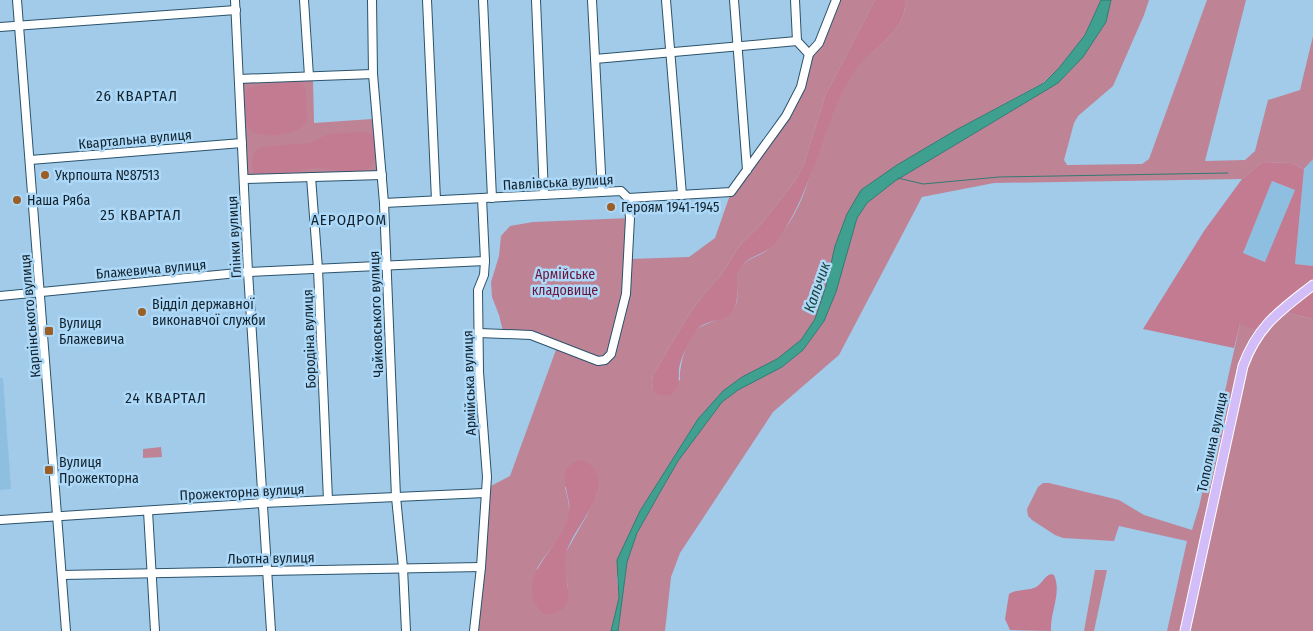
<svg xmlns="http://www.w3.org/2000/svg" width="1313" height="631" viewBox="0 0 1313 631" font-family="'Fira Sans Condensed',sans-serif">
<rect width="100%" height="100%" fill="#a1cbe9"/>
<g fill="#8ebee0">
<polygon points="1313,159 1313,266 1295,264 1304,169"/>
<polygon points="1272,181 1295,190 1266,262 1243,253"/>
<polygon points="0,378 3,378 11,489 0,490"/>
</g>
<g fill="#bf8396" fill-rule="evenodd">
<path d="M836,0H875L825,96L804,164L795,181L762,223L740,245L721,275L708,289L689,314L653,375L652,383L653,389L680,380C679,365 688,332 702,326C716,319 728,320 736,304C740,294 733,280 741,267C747,258 758,257 766,251C780,239 791,221 799,205C808,186 813,164 821,144C829,122 838,99 849,78C864,51 908,35 905,0H1101L1085,35L1059,68L1043,83L956,130L897,165L861,190L815,320L801,340L777,359L742,377L723,391L698,419L640,511L617,577L619,598L611,631H474L485,489L510,476L557,347L531,335H504L499,315L492,297L491,282L499,256L501,236L510,226L533,222L630,218L629,259L689,257L715,238L731,192L786,116L809,54L819,43ZM565,487L597,493L587,515L566,552L564,564L568,588L537,569C545,553 567,533 569,515C570,505 567,496 565,487Z"/>
<polygon points="1111,0 1149,0 1144,15 1113,86 1078,116 1074,123 1064,160 1067,165 1142,164 1149,159 1207,0 1246,0 1205,161 1245,160 1255,151 1268,100 1300,90 1313,36 1313,159 1304,169 1291,163 1262,162 1242,179 994,183 922,197 839,355 773,412 680,553 671,577 665,631 618,631 627,562 637,533 659,494 678,461 722,402 738,390 782,367 803,350 824,321 836,292 857,218 867,203 895,181 1058,83 1083,57 1106,22"/>
<path d="M372,75L380,174L245,178L240,80ZM369,79L372,119L314,123L313,80Z"/>
<polygon points="1280,311 1313,319 1313,631 1167,631 1187,541 1119,526 1114,541 1063,538 1055,535 1032,520 1028,516 1027,509 1038,487 1043,483 1049,483 1119,500 1144,515 1192,530 1199,507 1240,324"/>
<polygon points="161,447 162,457 143,458 143,449"/>
<polygon points="1095,570 1107,570 1094,631 1084,631"/>
</g>
<g fill="#c37b92" fill-rule="evenodd">
<path d="M875,0H905C908,35 864,51 850,78C824,124 815,178 788,224C783,233 776,244 767,250C758,256 748,257 742,266C732,279 742,297 733,310C726,322 712,319 701,326C692,332 680,359 679,370C679,376 679,381 677,388L670,395L663,396L657,394L653,389L652,383L653,375L689,314L708,289L721,275L740,245L762,223L795,181L804,164L825,96Z"/>
<path d="M293,82L302,83C307,88 306,97 306,105C307,111 308,119 304,124C297,135 259,140 250,130C244,124 246,114 245,107C245,100 245,94 248,88C264,83 277,84 293,82Z"/>
<path d="M364,132L372,134C375,140 375,147 375,153C374,184 334,167 316,168C308,168 301,171 294,172C282,174 270,173 259,174L254,173C250,164 251,154 259,147L311,143L328,134Z"/>
<path d="M1262,162L1291,163L1304,169L1295,264L1313,266V319L1280,311L1261,331L1240,324L1234,348L1143,329L1204,231L1242,179ZM1272,181L1295,190L1265,262L1243,253Z"/>
<path d="M583,460C624,482 571,528 566,554C562,569 572,594 567,603C561,613 554,614 544,614C504,576 575,542 569,503C566,486 557,463 583,460Z"/>
<path d="M1051,574L1054,575C1062,593 1050,612 1051,631L1010,630L1005,619L1009,594C1016,589 1028,591 1036,587C1043,583 1043,577 1051,574Z"/>
</g>
<polygon fill="#40a08f" stroke="#327a72" points="1101,0 1111,0 1106,22 1083,57 1058,83 895,181 867,203 857,218 836,292 824,321 803,350 782,367 738,390 722,402 678,461 659,494 637,533 627,562 618,631 611,631 619,598 617,560 640,511 698,419 723,391 742,377 777,359 801,340 815,319 826,286 835,246 847,214 861,190 897,165 956,130 1044,83 1059,68 1085,35"/>
<g fill="none" stroke-linecap="round" stroke-linejoin="round">
<polyline stroke="#327a72" stroke-width="1" points="898,178 923,184 999,177 1228,173"/>
<g stroke="#2b536c" stroke-width="10">
<g id="minor">
<polyline points="17,0 66,631"/>
<polyline points="235,0 248,272 271,631"/>
<polyline points="304,0 309,76"/>
<polyline points="372,0 373,74 384,203 396,497 403,568 406,631"/>
<polyline points="427,0 436,200"/>
<polyline points="483,0 492,198"/>
<polyline points="536,0 544,195"/>
<polyline points="592,0 602,192"/>
<polyline points="666,0 682,195"/>
<polyline points="734,0 747,170"/>
<polyline points="795,0 797,41"/>
<polyline points="0,27 236,10"/>
<polyline points="797,41 809,54"/>
<polyline points="595,59 797,41"/>
<polyline points="239,79 373,74"/>
<polyline points="30,160 242,143"/>
<polyline points="311,177 318,269 328,500"/>
<polyline points="244,179 382,175"/>
<polyline points="384,203 621,191 628,198 731,192 786,116 801,87 809,54 819,43 836,0"/>
<polyline points="0,296 248,272 485,261"/>
<polyline points="479,333 531,335 598,361 605,360 611,354 626,294 630,218 628,198"/>
<polyline points="148,511 155,631"/>
<polyline points="0,520 263,503 485,493"/>
<polyline points="62,575 481,567"/>
<polyline points="474,631 481,567 487,477 479,372 478,290 484,275 485,261 482,198"/>
</g>
</g>
<g stroke="#fff" stroke-width="11">
<path id="major" d="M1185,631L1243,366C1258,325 1280,311 1313,285"/>
</g>
<use href="#minor" stroke="#fff" stroke-width="8"/>
<use href="#major" stroke="#d2bdf8" stroke-width="9"/>
</g>
<g fill="#9c5e25" stroke="#add8f7" stroke-width="2">
<circle cx="45" cy="175" r="5"/>
<circle cx="17" cy="200" r="5"/>
<circle cx="611" cy="207" r="5"/>
<circle cx="142" cy="312" r="5"/>
<rect x="44" y="326" width="10" height="10" rx="2.5"/>
<rect x="44" y="465" width="10" height="10" rx="2.5"/>
</g>
<g text-anchor="middle" stroke-width="5" stroke-linejoin="round" paint-order="stroke">
<g font-size="14" fill="#11222d" stroke="#add8f7">
<text transform="translate(135 139) rotate(-5)" y="5">Квартальна вулиця</text>
<text transform="translate(558 182) rotate(-3)" y="5">Павлівська вулиця</text>
<text transform="translate(234 237) rotate(-93)" y="5">Глінки вулиця</text>
<text transform="translate(151 269) rotate(-5)" y="5">Блажевича вулиця</text>
<text transform="translate(376 314) rotate(-92)" y="5">Чайковського вулиця</text>
<text transform="translate(30 316) rotate(-95)" y="5">Карпінського вулиця</text>
<text transform="translate(309 339) rotate(-92)" y="5">Бородіна вулиця</text>
<text transform="translate(469 383) rotate(-92)" y="5">Армійська вулиця</text>
<text transform="translate(1212 442) rotate(-78)" y="5">Тополина вулиця</text>
<text transform="translate(242 492) rotate(-3)" y="5">Прожекторна вулиця</text>
<text transform="translate(271 558) rotate(-1)" y="5">Льотна вулиця</text>
</g>
<g font-size="14" fill="#11222d" stroke="#add8f7" text-anchor="start">
<text x="55" y="180">Укрпошта №87513</text>
<text x="27" y="205">Наша Ряба</text>
<text x="621" y="212">Героям 1941-1945</text>
<text x="152" y="309">Відділ державної<tspan x="152" dy="16">виконавчої служби</tspan></text>
<text x="59" y="328">Вулиця<tspan x="59" dy="16">Блажевича</tspan></text>
<text x="59" y="467">Вулиця<tspan x="59" dy="16">Прожекторна</tspan></text>
</g>
<g font-size="14" fill="#6b143b" stroke="#add8f7">
<text x="565" y="279">Армійське<tspan x="565" dy="16">кладовище</tspan></text>
</g>
<g font-size="15" letter-spacing="1" fill="#11222d" stroke="#add8f7">
<text x="137" y="101">26 КВАРТАЛ</text>
<text x="141" y="220">25 КВАРТАЛ</text>
<text x="349" y="225">АЕРОДРОМ</text>
<text x="166" y="403">24 КВАРТАЛ</text>
</g>
<g font-size="15" font-style="italic" fill="#18433b" stroke="#add8f7">
<text transform="translate(817 287) rotate(-71)" y="5">Кальчик</text>
</g>
</g>
</svg>
